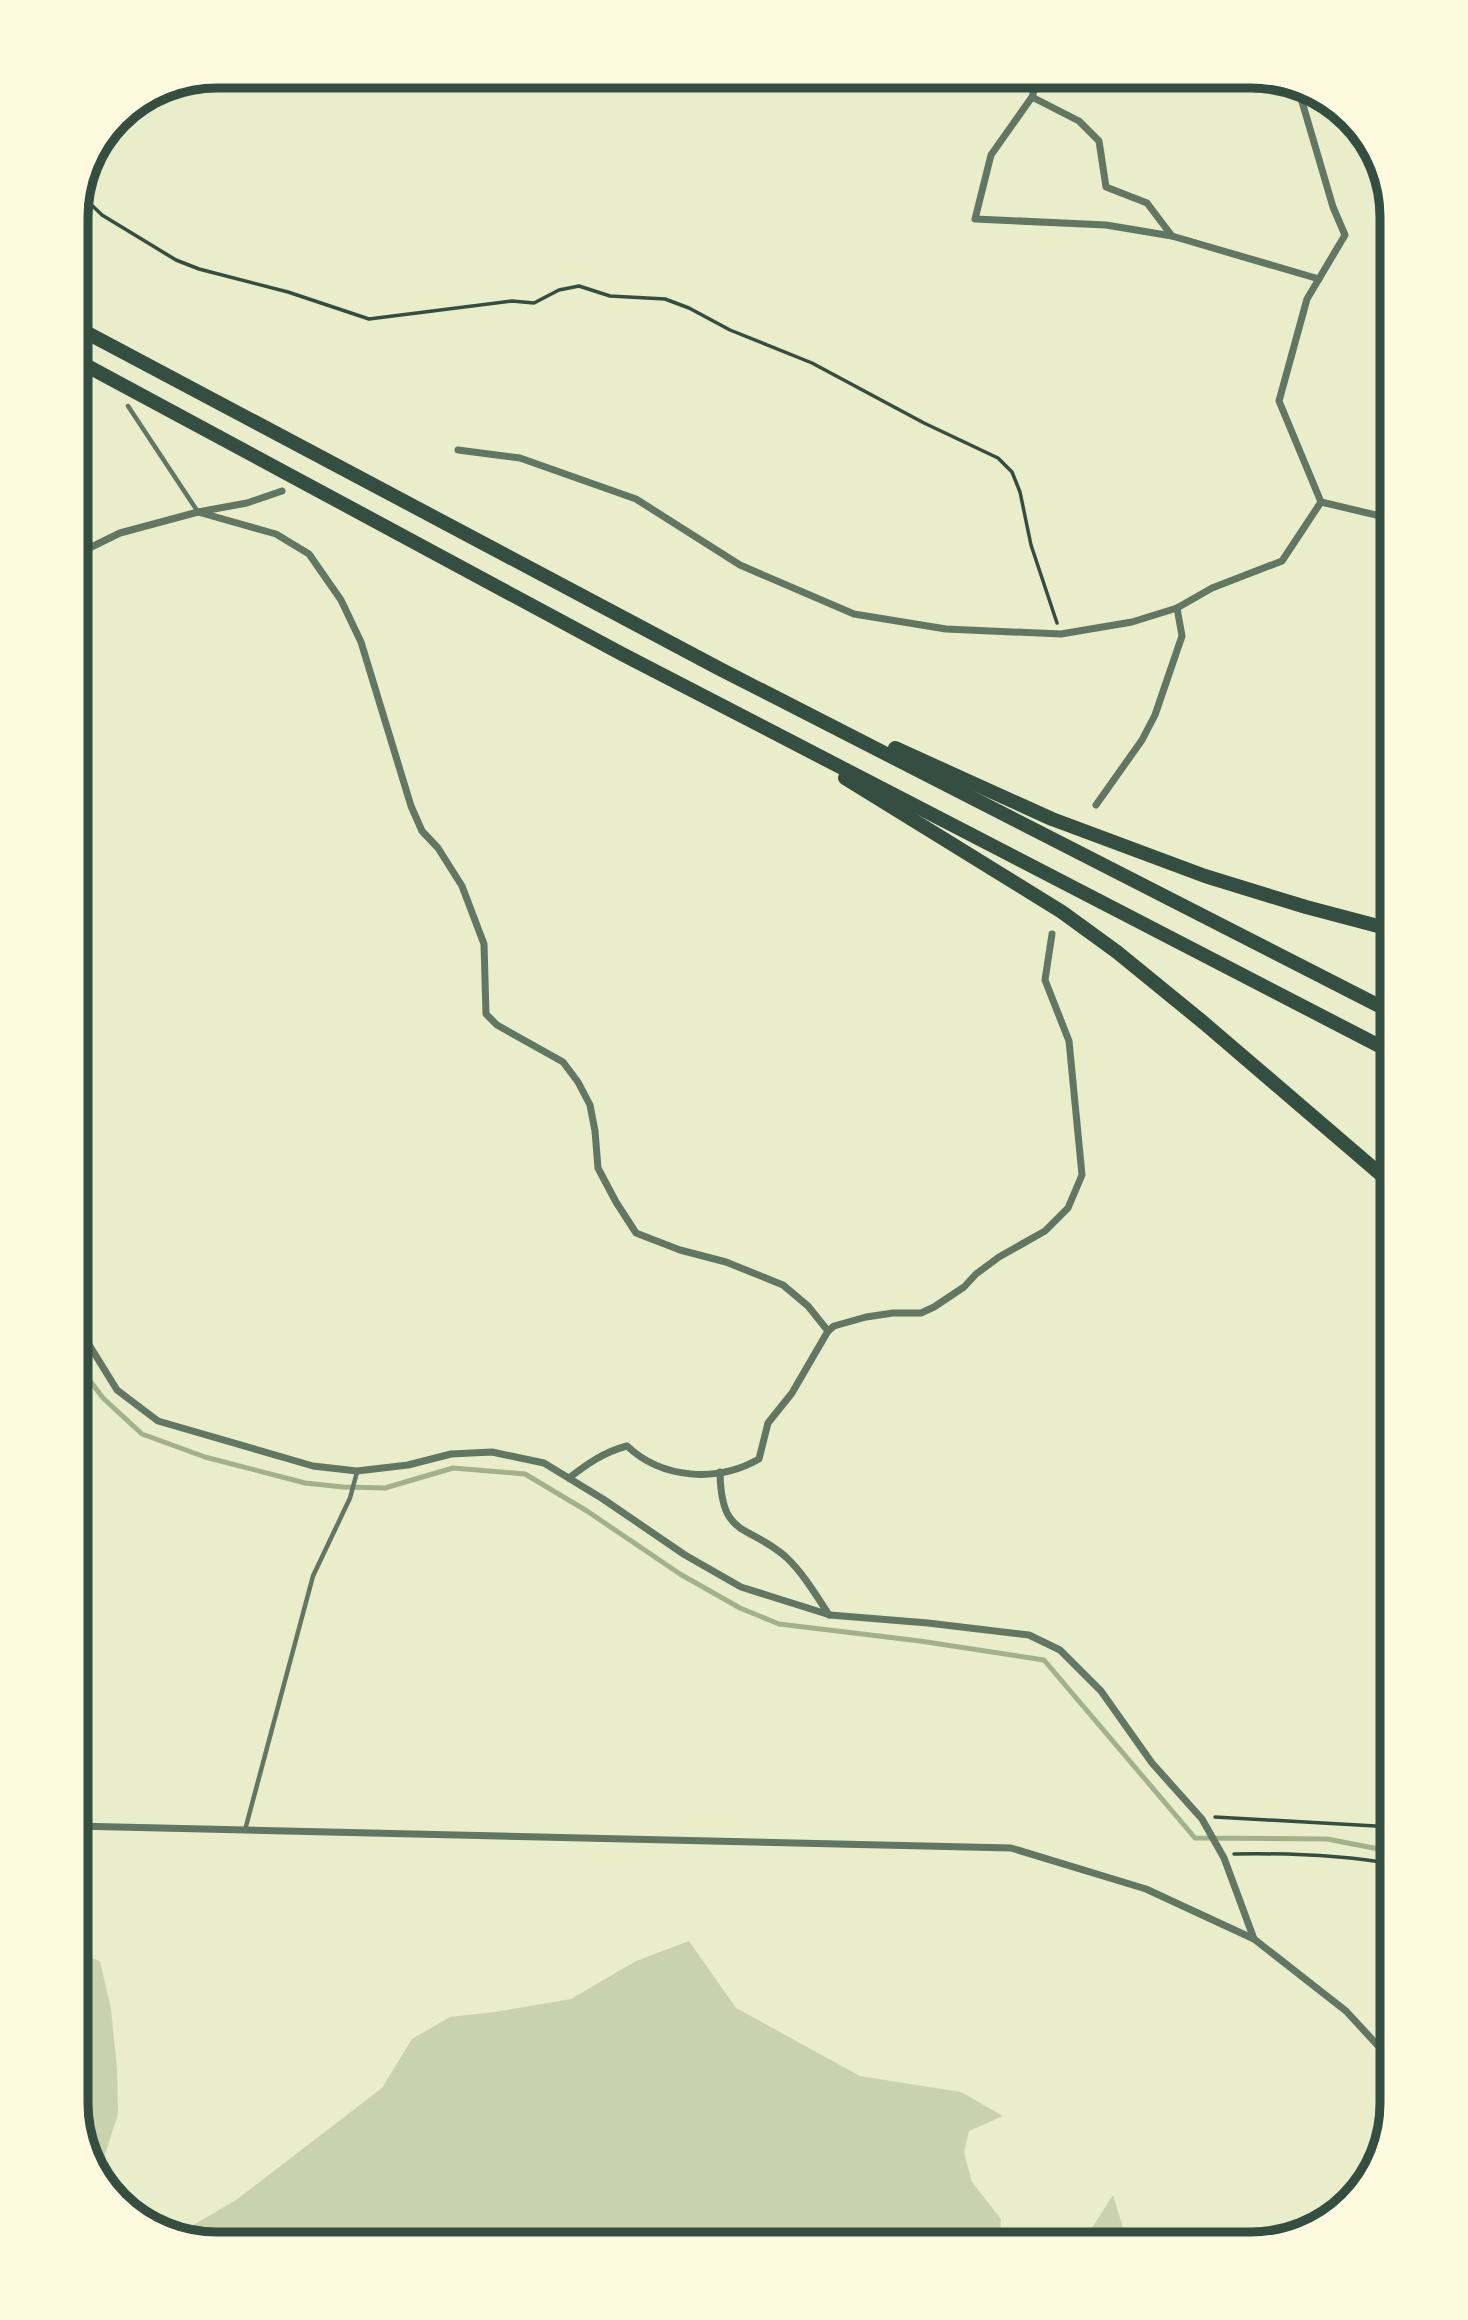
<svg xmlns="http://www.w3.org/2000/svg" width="1468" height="2320" viewBox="0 0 1468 2320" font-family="Raleway,sans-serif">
<rect width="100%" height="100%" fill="#e9edc9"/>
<g fill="#cad2ad">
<polygon points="689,1941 736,2008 860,2076 961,2092 1003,2116 969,2131 964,2153 972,2182 1001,2219 999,2245 208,2244 178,2234 236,2200 382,2088 412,2039 450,2017 495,2012 571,1999 636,1961"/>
<path d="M75,1952L100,1961L111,2009L117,2069L118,2114L98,2176C66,2139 75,2004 75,1952Z"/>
<polygon points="1113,2195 1124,2231 1131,2245 1081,2245"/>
</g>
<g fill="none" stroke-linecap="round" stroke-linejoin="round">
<polyline stroke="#a3b18a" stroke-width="5" points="75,1361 103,1398 142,1434 205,1457 305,1483 343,1487 385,1488 453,1468 525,1474 587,1511 680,1574 740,1608 779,1624 920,1641 1044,1660 1195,1838 1327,1839 1384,1850 1393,1849"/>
<g stroke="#344e41" stroke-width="3.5">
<polyline points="79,193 102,215 176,260 199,269 288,292 369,319 512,301 534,303 559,290 579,286 610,296 665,299 689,308 730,330 812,363 924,423 998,458 1012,472 1020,492 1031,545 1057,623"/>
<polyline points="1215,1817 1393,1827"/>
<path d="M1234,1854C1287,1853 1341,1855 1393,1864"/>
</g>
<g stroke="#617663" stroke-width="4.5">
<polyline points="128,406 198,512"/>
<polyline points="245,1830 313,1576 350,1498 357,1472"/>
</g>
<g stroke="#617663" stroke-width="7">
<polyline points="1039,76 1032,97 1079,121 1099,141 1106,187 1147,203 1172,236 1319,279"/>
<polyline points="1298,88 1333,207 1345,235 1307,299 1279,401 1321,502"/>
<polyline points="1032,97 991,155 975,219 1106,225 1172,236"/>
<polyline points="458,450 520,458 636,499 740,565 854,614 946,629 1061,634 1132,622 1177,608 1212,588 1282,561 1321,502"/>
<polyline points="1321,502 1393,519"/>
<polyline points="198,512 276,534 309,554 341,600 361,642 411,806 422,831 438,848 462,886 484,944 486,1014 497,1025 563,1062 578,1082 590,1105 595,1131 598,1168 616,1202 636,1233 680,1250 726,1262 783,1285 808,1306 828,1331"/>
<polyline points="75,555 120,533 198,512 247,503 282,491"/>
<polyline points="1096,805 1142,740 1155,715 1182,636 1177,608"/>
<polyline points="75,1322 117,1390 158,1421 313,1466 357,1471 408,1465 451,1454 492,1452 544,1463 603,1499 685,1555 741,1587 830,1615 928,1623 1029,1635 1060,1650 1101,1691 1152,1763 1202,1819 1224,1858 1254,1939"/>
<path d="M720,1472C721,1539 747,1523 786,1557C803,1573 816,1595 829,1615"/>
<path d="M569,1478C587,1464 604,1452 627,1446C662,1479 717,1483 759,1459L768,1423L792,1393L828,1331L834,1326L866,1317L893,1313H921L934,1307L964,1287L976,1274L999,1257L1045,1231L1068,1208L1082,1175L1069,1041L1045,980L1052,934"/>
<polyline points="75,1826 1011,1848 1146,1889 1254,1939 1346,2011 1393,2062"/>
</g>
<g stroke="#344e41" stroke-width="14">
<polyline points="76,327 720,669 1393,1013"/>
<polyline points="76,360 622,654 1393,1053"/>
<polyline points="895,748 1052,819 1205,876 1306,907 1393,930"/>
<polyline points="845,778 1062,912 1117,952 1204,1023 1393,1185"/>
</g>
</g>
<path d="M0 0H1468V2320H0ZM217 88H1251A129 129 0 0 1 1380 217V2103A129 129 0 0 1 1251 2232H217A129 129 0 0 1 88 2103V217A129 129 0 0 1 217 88Z" fill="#fefae0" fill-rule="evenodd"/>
<path fill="none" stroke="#344e41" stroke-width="9" d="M217 88H1251A129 129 0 0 1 1380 217V2103A129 129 0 0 1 1251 2232H217A129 129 0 0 1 88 2103V217A129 129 0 0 1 217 88Z"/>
</svg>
